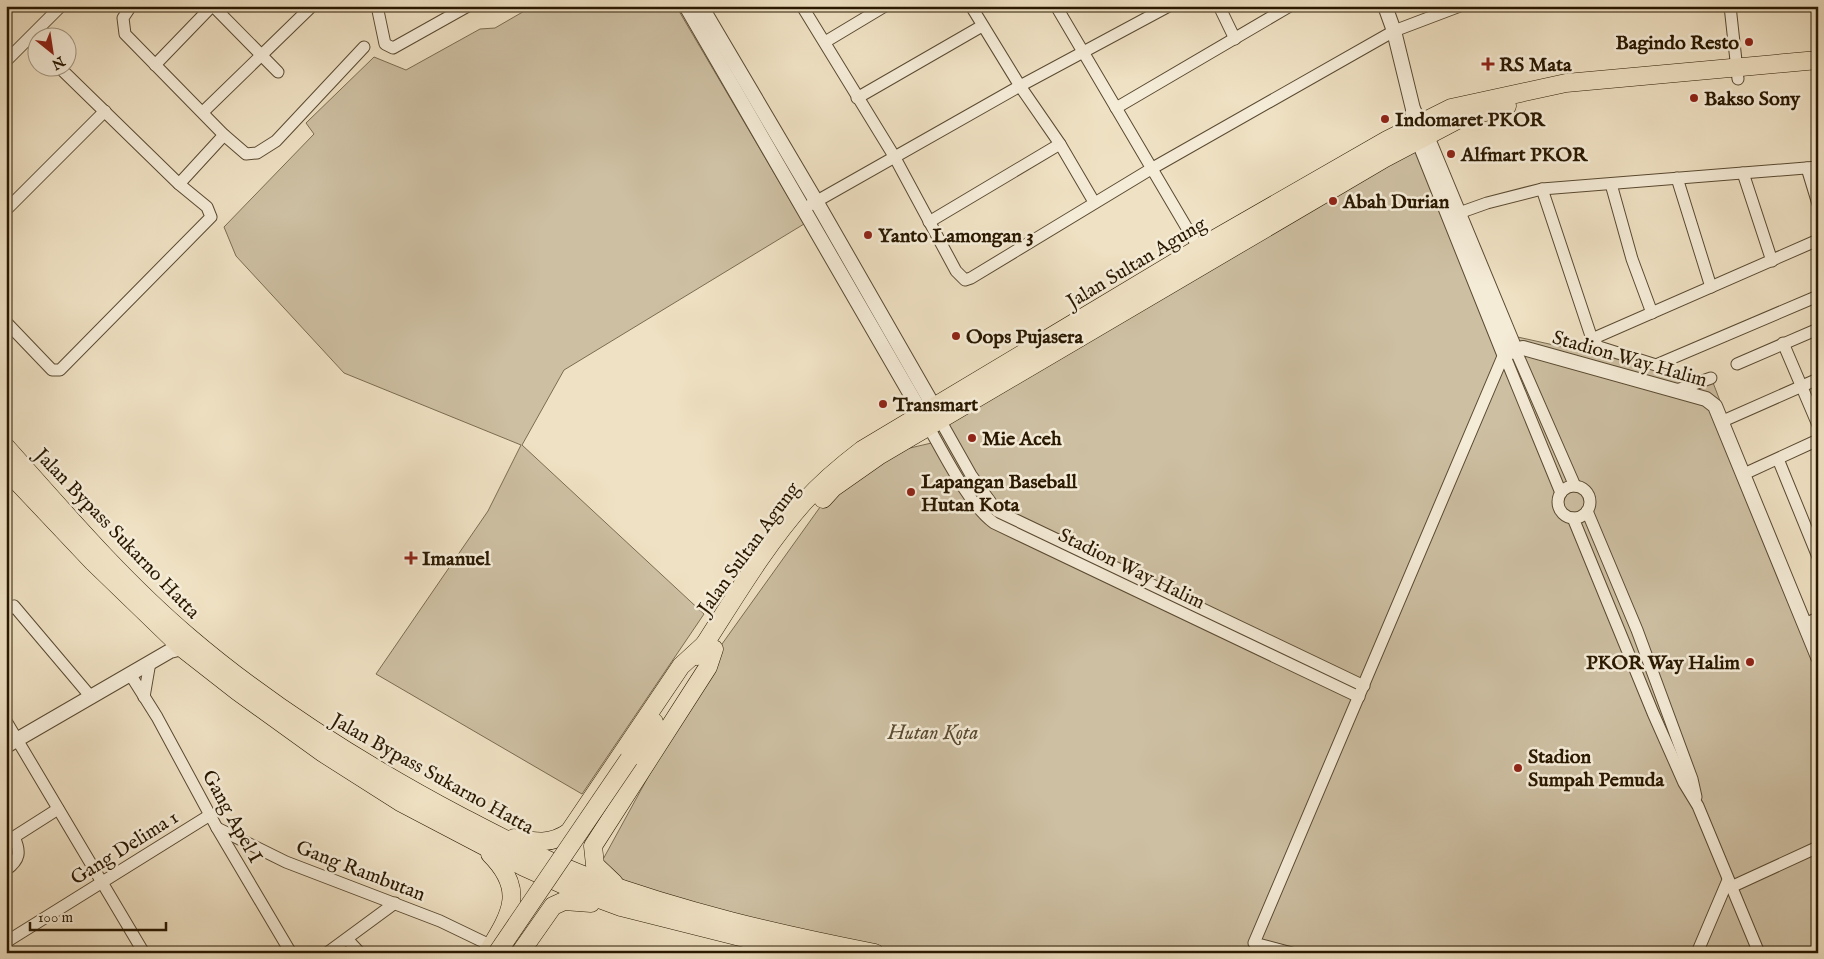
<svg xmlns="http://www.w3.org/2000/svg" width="1824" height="959" viewBox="0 0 1824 959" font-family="'IM FELL English',serif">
<rect width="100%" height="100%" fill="#efe1c3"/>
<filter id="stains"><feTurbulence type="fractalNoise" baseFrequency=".004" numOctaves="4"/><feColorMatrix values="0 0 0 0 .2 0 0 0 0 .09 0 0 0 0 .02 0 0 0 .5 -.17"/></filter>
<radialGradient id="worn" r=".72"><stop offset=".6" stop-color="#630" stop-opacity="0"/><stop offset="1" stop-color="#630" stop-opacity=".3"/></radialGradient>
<g fill="#cdbfa2" stroke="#7b6c51">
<polygon points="533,6 676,6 804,224 564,370 522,445 704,614 582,794 376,674 488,511 521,445 344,373 236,256 224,227 314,134 306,123 374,57 406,70 480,29 495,28"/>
<polygon points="1421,137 1504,334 1712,380 1818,656 1818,953 875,953 633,887 601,863 717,651 833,489 880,455 940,441 930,427"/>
</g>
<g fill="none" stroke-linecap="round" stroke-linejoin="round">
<g stroke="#5a4a31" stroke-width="13">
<g id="minor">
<polyline points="131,6 123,18 125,34 224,135 246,154 257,153 276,141 364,47"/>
<polyline points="213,6 278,72"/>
<polyline points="377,6 385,44 393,48 468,6"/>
<polyline points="802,6 894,156 956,271 965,280 971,278 1151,169 1394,31 1460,6"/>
<polyline points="971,6 1020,86 1060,144 1094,202"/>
<polyline points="1056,6 1201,252"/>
<polyline points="1219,6 1235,39"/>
<polyline points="1730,6 1738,79"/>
<polyline points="825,42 885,6"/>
<polyline points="6,61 61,6"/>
<polyline points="155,65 212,6"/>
<polyline points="857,98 982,26"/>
<polyline points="1116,108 1290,6"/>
<polyline points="203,112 312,6"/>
<polyline points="1807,168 1818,204"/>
<polyline points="1743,173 1772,261"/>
<polyline points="1677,178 1711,287"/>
<polyline points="179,184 224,135"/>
<polyline points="1611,184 1632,259 1652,313"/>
<polyline points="1542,189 1592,339 1599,347 1656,365 1818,296"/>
<polyline points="810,205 1020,86 1169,6"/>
<polyline points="6,210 105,111"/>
<polyline points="1459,213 1487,203 1542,189 1818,167"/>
<polyline points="929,222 1060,144"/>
<polyline points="6,322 52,370 60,370 211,217 207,207 179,184 60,68"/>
<polyline points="1592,339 1818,240"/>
<polyline points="1783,343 1818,425"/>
<polyline points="1515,349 1575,486"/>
<polyline points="1504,354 1561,493"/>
<polyline points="1737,364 1818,329"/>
<polyline points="1677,390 1711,378"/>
<polyline points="940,420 971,475 997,511 1364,686"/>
<polyline points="1723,421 1818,379"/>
<path d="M928,426C944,454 969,505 994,523L1359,697"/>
<polyline points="1778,459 1818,557"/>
<polyline points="1744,474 1818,440"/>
<circle cx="1574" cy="502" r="16"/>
<polyline points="1587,511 1637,630 1692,779 1696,797"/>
<polyline points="1573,518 1653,713 1684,783 1698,806 1759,953"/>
<polyline points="6,611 14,606 91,697"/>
<polyline points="1805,624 1818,618"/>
<polyline points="130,674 157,717 217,828 291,953"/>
<polyline points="144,697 150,662"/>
<polyline points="6,721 144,953"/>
<polyline points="217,828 286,862 440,921 492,946"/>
<path d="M6,870C20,860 21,852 14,837L58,809"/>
<polyline points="1731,887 1818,847"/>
<polyline points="347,939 360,953"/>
<polyline points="6,942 210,815"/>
<polyline points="327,953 395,903"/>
<polyline points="752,953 754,942"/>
<polyline points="1292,953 1254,943 1504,354"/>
<polyline points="1697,953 1728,880"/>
</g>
</g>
<g stroke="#5a4a31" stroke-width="16">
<g id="tertiary">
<polyline points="686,6 922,414"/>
<polyline points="701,6 816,201 934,407"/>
<polyline points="1385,6 1394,31 1413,109 1426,134 1515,349"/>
<polyline points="1413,109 1413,127 1504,354 1523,348 1706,399 1715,406 1818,657"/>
<polyline points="6,746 170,651 182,648"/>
</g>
</g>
<g stroke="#291800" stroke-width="19">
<g id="primary">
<polyline points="823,499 833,488 880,455 1385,158 1459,119 1507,106"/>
<path d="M697,656C731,604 763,548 804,502C822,482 841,466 862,450L1199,248L1387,140L1451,108L1566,83L1818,60"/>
<polyline points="629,759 654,722"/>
</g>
</g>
<g stroke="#291800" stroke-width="19">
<g id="trunk">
<path d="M6,447C64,512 122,580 189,637C272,708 364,765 460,816C503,838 545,861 591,878C683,912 778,934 875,953"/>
<polyline points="6,470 93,562 182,648 237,691 323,753 400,802 524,867 575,890 621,907 804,953"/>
<path d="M514,838C535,842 551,845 569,832L681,666L705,644"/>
<polyline points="614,883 595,865 593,846 708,667 714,649"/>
<path d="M487,953C510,915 527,891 490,854"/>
<polyline points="520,953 553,906 564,901 591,903"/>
</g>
</g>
<use href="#minor" stroke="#f5ecd8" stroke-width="11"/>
<use href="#tertiary" stroke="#f5ecd8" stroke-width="14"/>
<use href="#primary" stroke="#efe1c3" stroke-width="18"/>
<use href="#trunk" stroke="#efe1c3" stroke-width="18"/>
<g stroke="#291800" stroke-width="19" stroke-linecap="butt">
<polyline id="primary-bridge" points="497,953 629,759"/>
</g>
<use href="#primary-bridge" stroke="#efe1c3" stroke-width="18"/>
</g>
<g fill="#8f2418" stroke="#f5ecd8" stroke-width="2">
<circle cx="1749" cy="42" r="5"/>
<path d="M1485.5 56.5h5v5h5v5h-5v5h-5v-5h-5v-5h5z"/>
<circle cx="1694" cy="98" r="5"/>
<circle cx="1385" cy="119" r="5"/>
<circle cx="1451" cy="154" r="5"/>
<circle cx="1333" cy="201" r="5"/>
<circle cx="868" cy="235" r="5"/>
<circle cx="956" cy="336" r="5"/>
<circle cx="883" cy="404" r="5"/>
<circle cx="972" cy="438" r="5"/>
<circle cx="911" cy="492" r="5"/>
<path d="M408.5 550.5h5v5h5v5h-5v5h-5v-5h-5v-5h5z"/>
<circle cx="1750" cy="662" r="5"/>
<circle cx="1518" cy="768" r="5"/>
</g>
<g text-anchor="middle" stroke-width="5" stroke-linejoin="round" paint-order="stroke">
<g font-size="20" font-weight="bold" fill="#291800" stroke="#f5ecd8" text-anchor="start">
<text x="1739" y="49" text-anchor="end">Bagindo Resto</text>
<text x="1499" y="71">RS Mata</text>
<text x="1704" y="105">Bakso Sony</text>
<text x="1395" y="126">Indomaret PKOR</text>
<text x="1461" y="161">Alfmart PKOR</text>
<text x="1343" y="208">Abah Durian</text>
<text x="878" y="242">Yanto Lamongan 3</text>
<text x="966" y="343">Oops Pujasera</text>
<text x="893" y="411">Transmart</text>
<text x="982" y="445">Mie Aceh</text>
<text x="921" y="488">Lapangan Baseball<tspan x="921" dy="23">Hutan Kota</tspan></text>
<text x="422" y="565">Imanuel</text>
<text x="1740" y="669" text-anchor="end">PKOR Way Halim</text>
<text x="1528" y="763">Stadion<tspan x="1528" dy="23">Sumpah Pemuda</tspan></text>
</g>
<g font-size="20" fill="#291800" stroke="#f5ecd8">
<text transform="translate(1136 262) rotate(-31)" y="7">Jalan Sultan Agung</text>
<text transform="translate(1630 358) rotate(16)" y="7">Stadion Way Halim</text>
<text transform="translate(118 533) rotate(46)" y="7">Jalan Bypass Sukarno Hatta</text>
<text transform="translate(748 548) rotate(-54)" y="7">Jalan Sultan Agung</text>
<text transform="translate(1132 568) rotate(26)" y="7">Stadion Way Halim</text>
<text transform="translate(433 773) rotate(29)" y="7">Jalan Bypass Sukarno Hatta</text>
<text transform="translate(233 816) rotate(61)" y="7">Gang Apel I</text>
<text transform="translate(124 847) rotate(-32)" y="7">Gang Delima 1</text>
<text transform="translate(361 870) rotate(21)" y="7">Gang Rambutan</text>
</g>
<g font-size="20" font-style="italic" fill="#5a4a31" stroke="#f5ecd8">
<text x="933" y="739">Hutan Kota</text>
</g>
</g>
<rect width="1824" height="959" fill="none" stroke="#efe1c3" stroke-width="25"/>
<rect x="8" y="8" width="1809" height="944" fill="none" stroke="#291800" stroke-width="2.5"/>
<rect x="12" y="12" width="1799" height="934" fill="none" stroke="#291800"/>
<g transform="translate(52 52) rotate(150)"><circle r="24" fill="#f5ecd8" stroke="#a39782"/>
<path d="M0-4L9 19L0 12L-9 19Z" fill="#8f2418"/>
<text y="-8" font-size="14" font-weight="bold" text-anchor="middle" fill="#291800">N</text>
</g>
<path d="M30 922v8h136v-8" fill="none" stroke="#291800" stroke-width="2.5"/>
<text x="38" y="922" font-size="15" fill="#291800" stroke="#f5ecd8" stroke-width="4" paint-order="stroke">100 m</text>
<rect width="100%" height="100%" filter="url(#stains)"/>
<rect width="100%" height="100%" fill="url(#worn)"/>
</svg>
